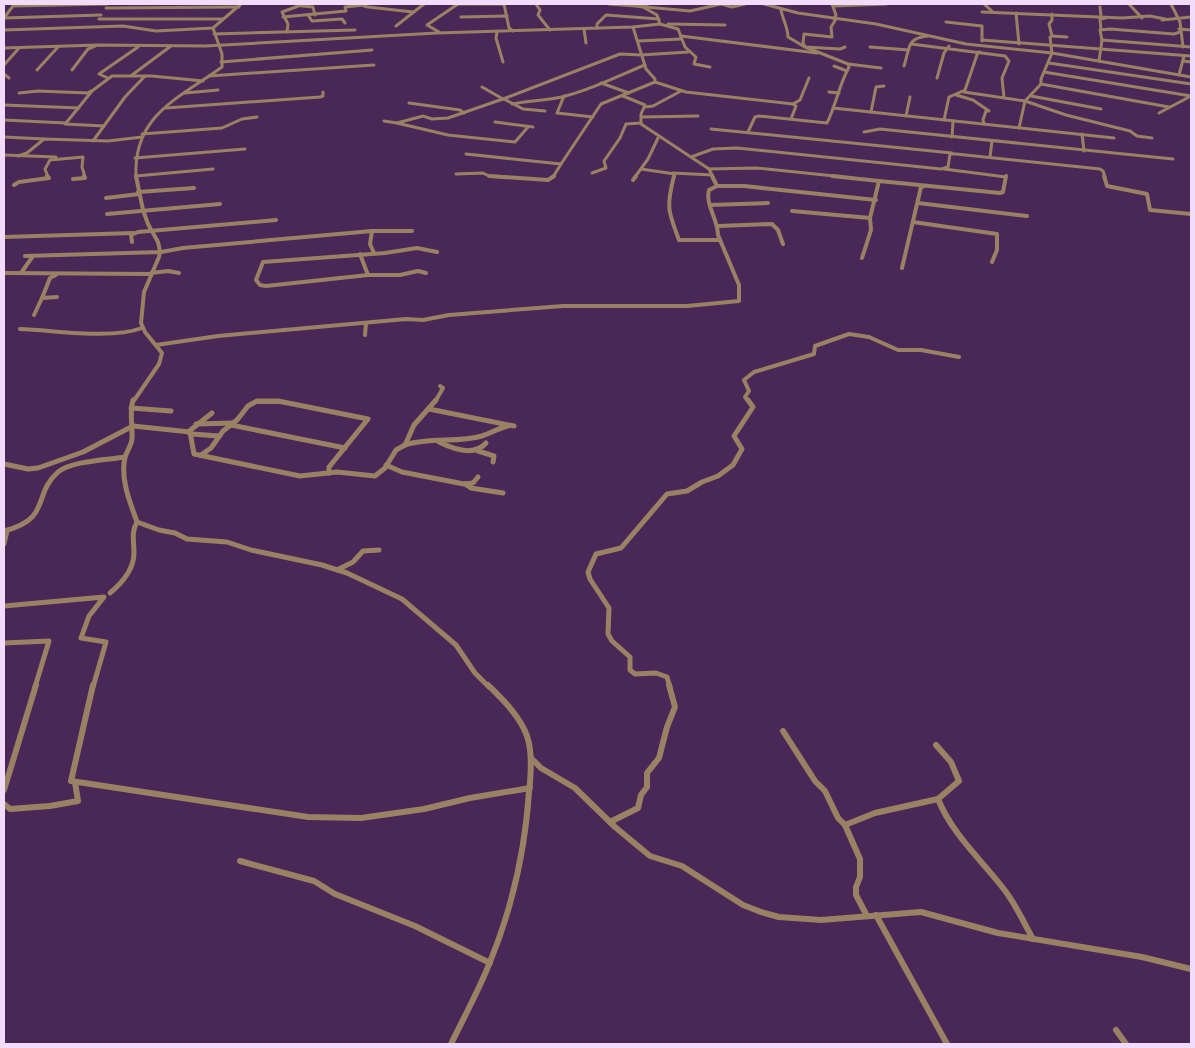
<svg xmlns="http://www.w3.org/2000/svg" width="1195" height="1048" viewBox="0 0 1195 1048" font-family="'Noto Sans',sans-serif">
<rect width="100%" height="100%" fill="#492858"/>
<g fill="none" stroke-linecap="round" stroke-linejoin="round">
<g stroke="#998264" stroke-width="3">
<polyline points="364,4 364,6 368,7 413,12"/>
<polyline points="458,4 504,4"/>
<polyline points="504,4 509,28 513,31"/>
<polyline points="536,4 540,10 538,15 550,30"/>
<polyline points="609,4 636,6 648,4"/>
<polyline points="721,4 732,7 745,4"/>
<polyline points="764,4 798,13 876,24 966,44 1052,53 1191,77"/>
<polyline points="832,4 836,15 834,19"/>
<polyline points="984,4 993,12"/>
<polyline points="1129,4 1142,18"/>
<polyline points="1171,4 1180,22 1183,47"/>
<polyline points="302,6 313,7 315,15"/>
<polyline points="834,6 886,4"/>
<polyline points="646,7 690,11 721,4"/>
<polyline points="1100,7 1101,16"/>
<polyline points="106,8 239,7"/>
<polyline points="982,12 1122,18 1150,16 1165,19"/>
<polyline points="1016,13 1019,44"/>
<polyline points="308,15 312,21 342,19 345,23"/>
<polyline points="283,17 346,11 345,7 364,5"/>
<polyline points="461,17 507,16"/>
<polyline points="4,18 13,6 107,4"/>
<polyline points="4,18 101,15"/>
<polyline points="99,19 223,19"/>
<polyline points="836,19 831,27 832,37 804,34 803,43 805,47 840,49 845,47"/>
<polyline points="1162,20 1191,17"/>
<polyline points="946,22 982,26 982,41"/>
<polyline points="660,24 678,29 685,47 696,57 694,64 710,67"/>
<polyline points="668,24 725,25"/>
<polyline points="396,26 424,4"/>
<polyline points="597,28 597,24 606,15 659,19"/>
<polyline points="584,29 586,43"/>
<polyline points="1179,29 1191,30"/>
<polyline points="4,30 123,26 156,31 213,28"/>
<polyline points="1101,30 1100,19 1106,18"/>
<polyline points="287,32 288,24 282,12 304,4"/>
<polyline points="439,32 427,25 458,4"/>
<polyline points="497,32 496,38 503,62"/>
<polyline points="214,34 355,30"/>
<polyline points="681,36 817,53"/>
<polyline points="1052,36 1067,37"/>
<polyline points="982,40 1191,56"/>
<polyline points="1102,40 1191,47"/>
<polyline points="638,41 681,39"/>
<polyline points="911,44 1005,56 1009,61 1002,78 1004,98"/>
<polyline points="870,47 909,50"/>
<polyline points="4,48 98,45 205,46 437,33 633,27 660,24 657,15 643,7 636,6"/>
<polyline points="1099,61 1102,40 1100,30 1110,29 1174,34 1180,32"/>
<polyline points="1183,61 1191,62"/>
<polyline points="221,62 372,50"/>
<polyline points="1049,63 1191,84"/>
<polyline points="848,64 881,68"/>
<polyline points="4,65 19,48"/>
<polyline points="834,66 847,71"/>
<path d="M904,66C910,48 906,38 928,36"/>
<polyline points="37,70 58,47"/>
<polyline points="72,70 88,49 95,46"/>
<polyline points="1044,72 1191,96"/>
<polyline points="4,74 9,78"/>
<polyline points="132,75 171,46"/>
<polyline points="1179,75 1184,56"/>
<polyline points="209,76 374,65"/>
<polyline points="108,78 99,74 138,47"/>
<polyline points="937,78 944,53 949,46"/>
<polyline points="655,82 686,92 793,104 800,100 809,78"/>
<polyline points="601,83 629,93"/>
<polyline points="1041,84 1169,107"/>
<polyline points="482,87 503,99 620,54 641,55 688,52"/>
<polyline points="829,92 839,93"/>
<polyline points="964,92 1025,101 1066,115 1130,131 1137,136 1152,138"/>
<polyline points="19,93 38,91 88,93 91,91"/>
<polyline points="185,93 218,90"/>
<polyline points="956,95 973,100 989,111 986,111 983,120 984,124"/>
<polyline points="564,96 557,113 593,117"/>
<polyline points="623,96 645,105 641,114 641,124 709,169 713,177"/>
<polyline points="1031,96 1101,109"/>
<polyline points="503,99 448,118 432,119 423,116 397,123 448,135 515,142 528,127"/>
<polyline points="504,99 523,109 545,111"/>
<polyline points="409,103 460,110 464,113"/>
<path d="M512,104C531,100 550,101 569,95C595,88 620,75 645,65"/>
<polyline points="4,105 79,108"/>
<polyline points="645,107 653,106 681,91"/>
<polyline points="166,108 320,97 323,96 323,92"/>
<polyline points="833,108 1114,138"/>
<polyline points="871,112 876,87 884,86"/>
<polyline points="1159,113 1191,96"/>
<polyline points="906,116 910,97"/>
<polyline points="642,117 698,116"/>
<polyline points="791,119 796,106 793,104"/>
<polyline points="4,120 66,123 92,91 112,76 152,76 203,81"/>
<polyline points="944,120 949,97 965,90 978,52 980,52"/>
<polyline points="384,121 397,123"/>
<polyline points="495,122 533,127"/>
<polyline points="65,124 104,126"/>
<polyline points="1019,128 1025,101 1041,84 1041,79 1052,53 1050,37 1052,36 1049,24 1052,20 1052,14"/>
<polyline points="711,129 952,153"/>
<path d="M748,132L755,117L759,116L827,123C836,105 839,85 849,67L848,64L805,47L788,37C788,28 783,20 781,10"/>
<polyline points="864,132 880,129 1173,159"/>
<polyline points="142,134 222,128 242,119 257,117"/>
<polyline points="1082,134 1084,151"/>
<polyline points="4,137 44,139"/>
<polyline points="952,137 953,121"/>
<polyline points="93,141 125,97 145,76"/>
<polyline points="466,154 561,164 553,177"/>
<polyline points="4,155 56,157"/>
<polyline points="18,156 27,153 44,139 108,141 142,137"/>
<polyline points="691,157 713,149 737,148 941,169 948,167 950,154 956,154 1100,169 1103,171 1105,177"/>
<polyline points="990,157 992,141"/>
<polyline points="135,158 245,149"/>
<polyline points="561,164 601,104 655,82 655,79 646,69 633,27"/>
<polyline points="641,169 675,174 674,177"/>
<polyline points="709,169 756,168 844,177"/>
<polyline points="944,169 1006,177"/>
<polyline points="592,173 606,168 604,161 620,138 626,124 641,123"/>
<polyline points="673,173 712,175"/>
<polyline points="456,174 483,173 489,176 508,177"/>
<polyline points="136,176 213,169"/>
<polyline points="48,177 45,169 50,160 83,157 82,167 85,177"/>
<path d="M136,177C133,115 178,99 222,67V54L213,28L241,4"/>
<polyline points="635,177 648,159 659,136"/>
</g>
<g stroke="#998264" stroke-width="4">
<polyline points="489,176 548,180 554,176"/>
<path d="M674,176C666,207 668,211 679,240H719"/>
<polyline points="1104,176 1107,186 1147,194 1150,210 1191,214"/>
<polyline points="73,179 85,178 84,176"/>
<polyline points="633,180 636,176"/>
<polyline points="879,181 1000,193 1003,192 1006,176"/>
<polyline points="14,185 19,182 49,178 47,176"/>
<polyline points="717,186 744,186 876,200"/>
<polyline points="138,192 194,188"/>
<polyline points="106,198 139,194"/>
<polyline points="918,203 1027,216"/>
<polyline points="710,205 768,203"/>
<polyline points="792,211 870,218 879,181 832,176"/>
<polyline points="107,214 220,204"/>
<polyline points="913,222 997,234 997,250 992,262"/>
<polyline points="718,226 772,224 778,230 783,244"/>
<polyline points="4,237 133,233"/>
<polyline points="132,242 131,235 138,232 276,220"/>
<polyline points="374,253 370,244 372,231 412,231"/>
<polyline points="360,254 368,275"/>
<polyline points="25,256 161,252 183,248 372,231"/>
<polyline points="862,258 871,230 870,218"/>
<polyline points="902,268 921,187 924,186"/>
<polyline points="4,273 150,274"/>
<polyline points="21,273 33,256"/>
<polyline points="151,273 168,271 179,273"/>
<polyline points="426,273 418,271 400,275 368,275 266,286 260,285 256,280 263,262 385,253 417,248 437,252"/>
<polyline points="56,275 50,278 42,298 57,297"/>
<polyline points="34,315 42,298"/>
<path d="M20,329C55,330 110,340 142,328"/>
<polyline points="365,335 366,323"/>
<path d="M156,345L218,336L406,319L423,320L449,315L563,306H687L739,301V285L718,235C718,219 705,205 709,190L717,186L712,176"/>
<polyline points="133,402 159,364 162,353 145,332 141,323 144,292 159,257 160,251 158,242 148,224 143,210 136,176"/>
<polyline points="256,402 281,402"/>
<polyline points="435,402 443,388 440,386"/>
<polyline points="749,402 745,397 749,391 744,380 754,372 814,354 815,346 849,334 869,337 898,350 921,350 959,357"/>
</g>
<g stroke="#998264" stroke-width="5">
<path d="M133,400C129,413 133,426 132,439C131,446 127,451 125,457C120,479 130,502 137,522L159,530L175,533L187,539L227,542L251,550L322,565L347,573L402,599L456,645L475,673L489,687"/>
<polyline points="131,408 171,411"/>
<polyline points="429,409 514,426"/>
<polyline points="196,424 233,423"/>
<polyline points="231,425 345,448"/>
<polyline points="188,432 212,413"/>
<polyline points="192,434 219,436"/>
<path d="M439,442C453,449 474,457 486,443"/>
<path d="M405,445C430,437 458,443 482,436C491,433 499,428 508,426"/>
<polyline points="478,451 494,456 493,462"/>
<polyline points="201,455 211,448 223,431 237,420 248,406 257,401 278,401 368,419 329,467 329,473"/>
<polyline points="4,464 28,469 38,468 83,452 133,426 190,432 194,454 300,476 337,472 375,476 385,468 396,450 405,445 414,425 436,400"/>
<polyline points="386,465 402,472 464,484 473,483 478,477"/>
<polyline points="465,484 471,488 503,493"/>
<path d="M4,531C52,519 32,495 58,472C71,461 107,460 125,457"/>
<polyline points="4,544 7,531"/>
<polyline points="337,570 353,562 363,551 379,550"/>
<path d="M110,593C122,583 134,570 134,553C134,542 131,532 137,522"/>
<polyline points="4,606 104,597 89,616 81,638 106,642 93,687"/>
<polyline points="4,643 49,641 35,687"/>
<polyline points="670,687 667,677 656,673 635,674 630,670 630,657 612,641 608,634 609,608 590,579 588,572 596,554 621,548 667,494 687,491 702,482 718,476 733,465 742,449 734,436 753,407 748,400"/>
</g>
<g stroke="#998264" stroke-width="6">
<polyline points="93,685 71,781 308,817 361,818 424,809 470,798 530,788"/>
<polyline points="783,731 815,781 825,791 838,818 845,825 860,859 860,877 856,887 856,895 867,916"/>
<polyline points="531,758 541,768 575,788 615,827 650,856 682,866 743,905 761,912 779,917 821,920 921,912 998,933 1142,957 1191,969"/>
<polyline points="4,790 36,685"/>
<path d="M938,799C953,836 983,861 1006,892C1017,907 1024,923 1033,939"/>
<polyline points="4,804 10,809 50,806 78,801 75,782"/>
<polyline points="610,822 638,808 641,795 647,787 647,773 659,758 667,727 675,707 669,685"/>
<polyline points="845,825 875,813 938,799 959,781 951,762 936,745"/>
<polyline points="240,861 314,881 335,894 415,926 490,963"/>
<polyline points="876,915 947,1044"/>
<polyline points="1116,1030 1126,1044"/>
<path d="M451,1044C464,1017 479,990 490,962C512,908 525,850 529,792C531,775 533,753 527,736C520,716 503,700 488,685"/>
</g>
</g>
<rect width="1195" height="1048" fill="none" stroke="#f1ddfb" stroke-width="10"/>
</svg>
